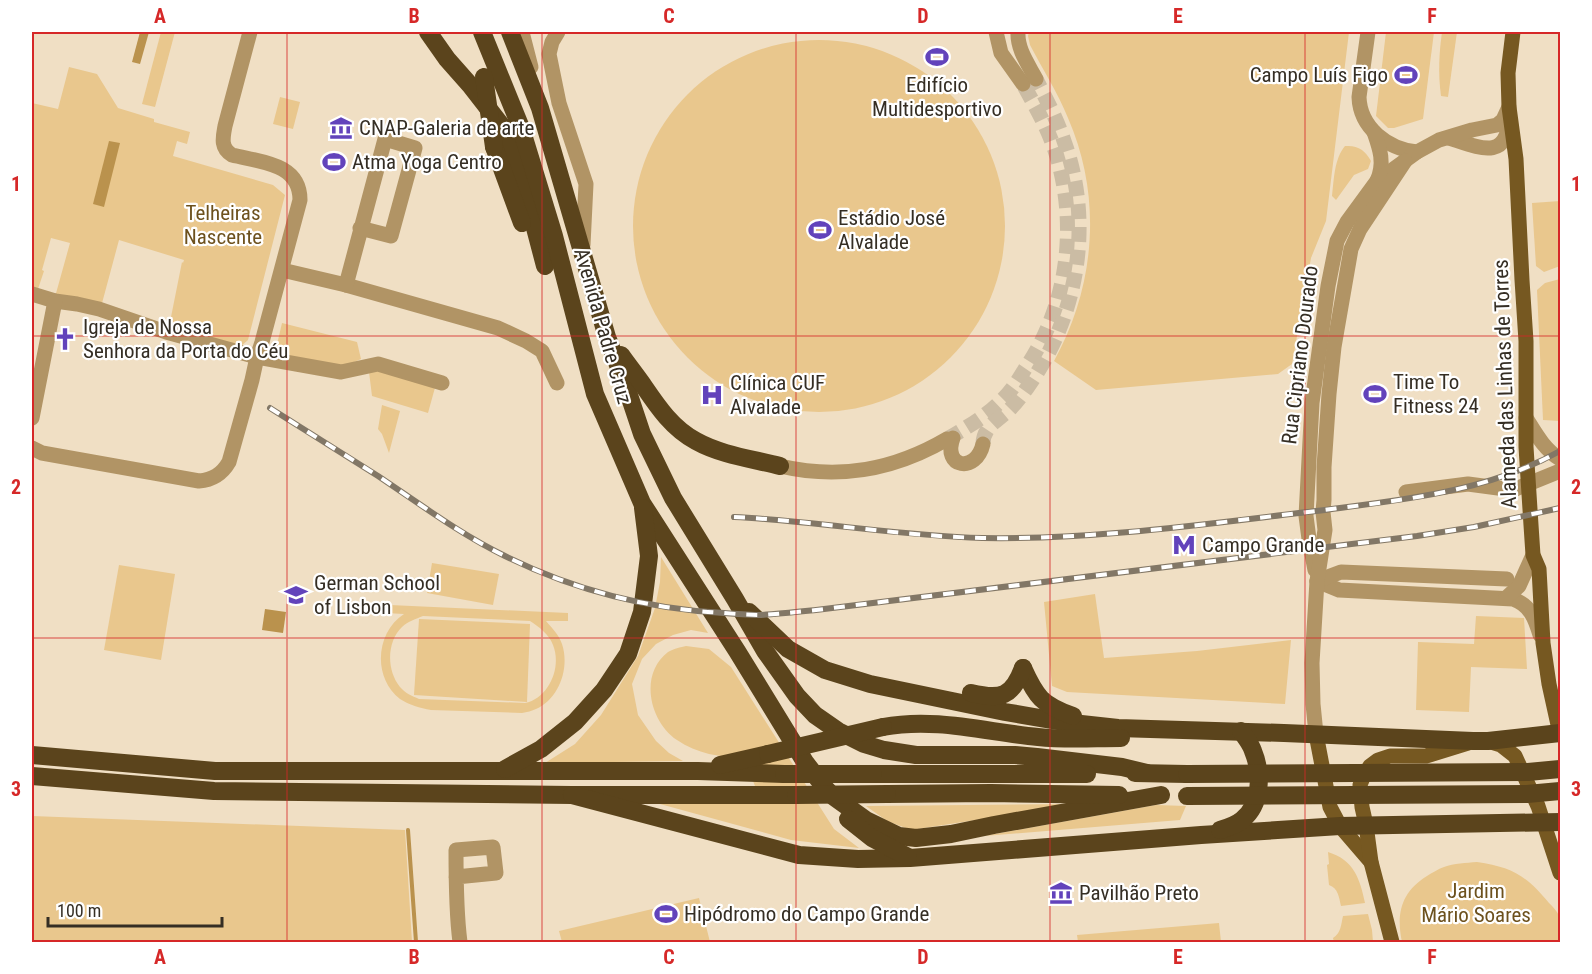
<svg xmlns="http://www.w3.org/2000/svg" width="1592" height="974" viewBox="0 0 1592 974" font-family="'Roboto Condensed',sans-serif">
<rect width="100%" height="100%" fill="#f0dfc4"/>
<g fill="#e9c78d" fill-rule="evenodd">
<polygon points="161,32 175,32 155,107 142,104"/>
<path d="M1029,32H1349L1326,221L1311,258L1292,364L1278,374L1096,390L1054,361C1095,287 1103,198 1068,118C1058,93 1043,70 1030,45L1028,36Z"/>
<polygon points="1386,32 1434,32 1423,119 1394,128 1388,128 1376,116"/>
<path d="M1442,32H1457L1448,97L1441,96C1438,74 1439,53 1442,32Z"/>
<circle cx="819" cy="226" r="186"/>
<polygon points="69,67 97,74 118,108 154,119 154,122 190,132 187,144 177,141 173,156 273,185 285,195 248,340 240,347 169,327 182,262 183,263 184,260 119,240 101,307 55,297 70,243 51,238 42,270 44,271 37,292 32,291 32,103 58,109"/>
<polygon points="280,97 300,102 293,129 273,124"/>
<path d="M1345,146C1358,145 1365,150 1371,161L1368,169L1354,175L1336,200L1332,196C1334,180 1334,159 1345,146Z"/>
<polygon points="1560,201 1560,266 1544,272 1536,266 1532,203"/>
<polygon points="1560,279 1560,421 1543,420 1537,290 1545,283"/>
<polygon points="282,323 357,342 361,359 352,363 340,365 275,353"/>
<polygon points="378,366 436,384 428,413 372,396 369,372"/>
<polygon points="382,405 400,411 389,453 382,434 378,429"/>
<polygon points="661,557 708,633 691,630 673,635 656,644 642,659 632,684 638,715 656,741 669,753 683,761 545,763 575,744 601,715 638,656 655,608 660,582"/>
<polygon points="432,563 499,574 493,605 427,593"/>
<polygon points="119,565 175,574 161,660 104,650"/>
<polygon points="1095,594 1104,658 1197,651 1291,640 1285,704 1067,692 1052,686 1044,602"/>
<path d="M368,604L568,613V621H546C552,628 559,635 562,644C570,668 559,699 536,709C532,711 527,712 522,713L431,710C420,708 409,705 400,699C372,677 376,632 404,614L367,612ZM423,616L530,621C539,627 549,634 553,645C562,667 549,698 525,703L419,699C412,696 405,693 400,687C386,670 387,641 402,627C408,621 416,619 423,616Z"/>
<polygon points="1476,616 1524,618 1527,669 1471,667 1469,712 1416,710 1418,642 1474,644"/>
<polygon points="419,619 530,624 527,702 414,695"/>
<path d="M686,646L709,649L731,667L834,829L859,848L791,840L660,804H762L744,758C720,757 697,754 677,740C649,721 639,674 668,652C673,649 681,647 686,646Z"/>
<polygon points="1079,804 911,830 887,821 866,806"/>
<polygon points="1156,805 1186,806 1180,820 984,836"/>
<polygon points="32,816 405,830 412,942 32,942"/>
<path d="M1328,852C1354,860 1360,879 1365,903L1341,906C1339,897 1338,888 1329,885L1327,865L1329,864Z"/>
<path d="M1477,862C1512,867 1527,876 1549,903C1553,907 1559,913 1560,919C1562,925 1561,936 1560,942H1402C1396,914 1401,892 1427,876C1432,873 1438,869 1444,867C1454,863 1466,863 1477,862Z"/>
<polygon points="699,898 710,942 562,942 559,931"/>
<path d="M1368,914L1372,930L1373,942H1334L1333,938C1341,933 1341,925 1343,916Z"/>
<polygon points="1219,923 1221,942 1078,942 1077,935"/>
</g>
<g fill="#ba924d">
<polygon points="140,32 149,32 140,64 132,62"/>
<polygon points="109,141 120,143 104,207 93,204"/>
<polygon points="265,609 286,612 283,633 262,630"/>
</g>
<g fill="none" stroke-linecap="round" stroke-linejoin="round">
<polyline stroke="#ba924d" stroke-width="4" points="408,830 416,942"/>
<g stroke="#cbbca4" stroke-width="15" stroke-dasharray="15 8" stroke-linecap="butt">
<path d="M947,439C966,428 985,417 1000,402C1010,393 1018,381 1025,369C1065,311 1077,236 1060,168C1053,137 1038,111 1023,84"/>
<path d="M983,444C983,426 999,420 1010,409C1016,403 1022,395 1027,388C1078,317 1094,224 1064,141C1057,119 1046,99 1036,79"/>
</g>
<g stroke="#b19465" stroke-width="15">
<polyline points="522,32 531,67"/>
<polyline points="558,32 552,42 549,54 559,103 586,184 583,245"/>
<polyline points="996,32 1001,53 1023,84"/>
<path d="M1018,32C1017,49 1028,64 1036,79"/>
<path d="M1368,32L1359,97C1360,128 1388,149 1417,152"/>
<path d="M1374,132C1380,149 1385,163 1377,181"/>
<path d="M1449,138C1477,147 1509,163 1509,116"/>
<polyline points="282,270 346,285 498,328 526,341 542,351 557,383"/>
<polyline points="346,285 385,139 415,148 391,236 360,228"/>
<polyline points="32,294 55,301 77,304 99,309 166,332 257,357 341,372 378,364 442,383"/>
<polyline points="32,418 55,301"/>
<path d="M1526,418C1536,434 1544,449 1560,459"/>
<path d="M953,438C942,468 976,474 983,444"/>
<path d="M32,448L42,453L199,481C213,480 222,474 229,462L252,380L257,357L262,342L300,200C300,163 260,162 232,155C220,148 223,137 225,126L250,32"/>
<path d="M780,466C840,480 894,470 947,439"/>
<polyline points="1406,492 1468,484 1513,490 1560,471"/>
<polyline points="1315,570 1309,539 1306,516 1312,403 1328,286 1337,241 1347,222 1377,181 1417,152 1439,140 1472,130 1497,125 1503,120 1509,107"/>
<path d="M1317,581L1339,590L1513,599C1530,605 1535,618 1540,635"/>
<polyline points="1317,581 1341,572 1507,579"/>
<polyline points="1506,598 1519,586 1533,555"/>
<polyline points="1316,734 1313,704 1312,663 1317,581 1325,530 1323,512 1324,500 1324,467 1329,394 1334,347 1351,249 1360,229 1405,161"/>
<path d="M456,877L496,873L493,847L456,850C456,881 456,912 460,942"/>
</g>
<g stroke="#765821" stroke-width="15">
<polyline points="1513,32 1508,73 1509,107 1516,159 1522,280 1526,341 1526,447 1531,525 1533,555 1539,569 1543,643 1549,684 1560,734"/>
<polyline points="1316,734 1330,807 1340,826 1371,862"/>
<polyline points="1488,741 1501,745 1515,756 1538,806 1560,873"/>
<polyline points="1392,942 1371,862 1366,825 1362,807 1360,785 1364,775 1370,766 1378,760 1390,756 1426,756 1468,743"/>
</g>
<g stroke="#5b441c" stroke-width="18">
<polyline points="428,32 447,59 470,85 505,130 530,209 545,266"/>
<polyline points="482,32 521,128 554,236 595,394 642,503 737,651 805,762 825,788 834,797 866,820 899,836 916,838 951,834 994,825 1161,795"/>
<polyline points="510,32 540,108 607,337 625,383 642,434 673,498 735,599 765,651 797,696 815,715 838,731 864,744 884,750 916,755 1015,755 1037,757 1122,767 1147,773"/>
<polyline points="494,147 522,223"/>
<path d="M621,355C628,365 636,375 643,385C658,407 672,428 696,441C721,455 753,459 780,466"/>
<polyline points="749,612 788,649 825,670 870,684 1005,712 1063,722 1118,728 1284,733 1473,741 1488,741 1560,733"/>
<path d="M1023,668C1036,697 1042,705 1073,716"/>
<path d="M971,693C1001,700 1012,697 1023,668"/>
<path d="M883,727C935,717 986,732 1038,737C1065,740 1093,738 1121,738"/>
<polyline points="32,755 215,771 698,771 784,774"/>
<polyline points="720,765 768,754"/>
<polyline points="505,769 541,749 575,722 604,690 628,654 642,612 649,556 643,508"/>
<polyline points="1135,773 1187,774"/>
<polyline points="873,774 1087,774"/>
<polyline points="32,776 214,791 572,795 796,795"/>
<polyline points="887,794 991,793 1119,795"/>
<polyline points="572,795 799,855 858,859 910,858 1201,835 1340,826 1560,822"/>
<polyline points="848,819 872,838 908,857"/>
<path d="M1220,830C1227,828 1236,825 1242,820C1262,804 1262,773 1253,751C1251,744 1245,737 1241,731"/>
</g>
<g stroke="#827766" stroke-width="6">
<g id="rail">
<path d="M270,408C306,431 342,453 378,476C420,504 460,534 505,556C574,590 648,609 724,613C737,614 749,615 761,615C779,614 797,612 816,610L1417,536L1474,527L1560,508"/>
<path d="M734,517C817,521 899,536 982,538C1094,540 1205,524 1316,511C1400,500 1485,493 1560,451"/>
</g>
</g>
<use href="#rail" stroke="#fff" stroke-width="4" stroke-dasharray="11" stroke-linecap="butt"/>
<g stroke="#5b441c" stroke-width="18">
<polyline points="484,77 494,147"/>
<polyline points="768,754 883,727"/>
<polyline points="784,774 873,774"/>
<polyline points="1187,774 1528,772 1560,769"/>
<polyline points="796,795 887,794"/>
<polyline points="1187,796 1527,794 1560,791"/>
</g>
</g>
<path fill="none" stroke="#d62828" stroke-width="1.5" stroke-opacity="0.55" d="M287,32V942M542,32V942M796,32V942M1050,32V942M1305,32V942M32,336H1560M32,638H1560"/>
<defs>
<g id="stadium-bare" transform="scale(1.8)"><path d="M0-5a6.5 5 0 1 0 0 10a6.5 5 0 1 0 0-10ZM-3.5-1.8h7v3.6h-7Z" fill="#6243bb" stroke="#fff" stroke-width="2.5" paint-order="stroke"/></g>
<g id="museum-bare" transform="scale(1.8)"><path d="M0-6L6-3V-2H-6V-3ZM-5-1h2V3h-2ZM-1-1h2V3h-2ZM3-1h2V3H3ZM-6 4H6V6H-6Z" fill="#6243bb" stroke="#fff" stroke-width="2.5" paint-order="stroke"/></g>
<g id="church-bare" transform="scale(1.8)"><path d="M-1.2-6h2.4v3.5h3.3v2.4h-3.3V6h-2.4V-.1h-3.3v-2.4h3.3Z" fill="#6243bb" stroke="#fff" stroke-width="2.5" paint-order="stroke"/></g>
<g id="hospital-bare" transform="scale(1.8)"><path d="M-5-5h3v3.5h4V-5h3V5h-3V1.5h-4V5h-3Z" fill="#6243bb" stroke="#fff" stroke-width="2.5" paint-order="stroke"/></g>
<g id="metro-bare" transform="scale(1.8)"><path d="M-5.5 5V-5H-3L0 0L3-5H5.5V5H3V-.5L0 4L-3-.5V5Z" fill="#6243bb" stroke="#fff" stroke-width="2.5" paint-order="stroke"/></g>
<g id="school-bare" transform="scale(1.8)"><path d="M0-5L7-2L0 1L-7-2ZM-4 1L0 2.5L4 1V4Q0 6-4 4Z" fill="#6243bb" stroke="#fff" stroke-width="2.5" paint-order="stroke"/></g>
</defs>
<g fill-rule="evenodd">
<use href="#stadium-bare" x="937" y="57"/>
<use href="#stadium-bare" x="1406" y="75"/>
<use href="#museum-bare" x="341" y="128"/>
<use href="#stadium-bare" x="334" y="162"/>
<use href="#stadium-bare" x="820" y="230"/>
<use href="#church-bare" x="65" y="339"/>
<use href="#stadium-bare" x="1375" y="394"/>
<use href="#hospital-bare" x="712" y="395"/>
<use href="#metro-bare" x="1184" y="545"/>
<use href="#school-bare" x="296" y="595"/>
<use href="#museum-bare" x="1061" y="893"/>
<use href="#stadium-bare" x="666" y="914"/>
</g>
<g text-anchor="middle" stroke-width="4.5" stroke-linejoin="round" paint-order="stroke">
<g font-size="21" fill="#352e24" stroke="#fff" text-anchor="start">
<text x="1388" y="82" text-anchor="end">Campo Luís Figo</text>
<text x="937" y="92" text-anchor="middle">Edifício<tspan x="937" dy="24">Multidesportivo</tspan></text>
<text x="359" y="135">CNAP-Galeria de arte</text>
<text x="352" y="169">Atma Yoga Centro</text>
<text x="838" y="225">Estádio José<tspan x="838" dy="24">Alvalade</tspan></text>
<text x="83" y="334">Igreja de Nossa<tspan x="83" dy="24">Senhora da Porta do Céu</tspan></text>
<text x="1393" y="389">Time To<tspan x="1393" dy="24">Fitness 24</tspan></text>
<text x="730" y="390">Clínica CUF<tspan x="730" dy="24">Alvalade</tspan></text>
<text x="1202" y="552">Campo Grande</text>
<text x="314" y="590">German School<tspan x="314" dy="24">of Lisbon</tspan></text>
<text x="1079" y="900">Pavilhão Preto</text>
<text x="684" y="921">Hipódromo do Campo Grande</text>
</g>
<g font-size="21" fill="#6d511d" stroke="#fff">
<text x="223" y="220">Telheiras<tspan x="223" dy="24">Nascente</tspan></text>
<text x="1476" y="898">Jardim<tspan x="1476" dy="24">Mário Soares</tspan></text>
</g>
<g font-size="21" fill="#352e24" stroke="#fff">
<text transform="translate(603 326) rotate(74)" y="7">Avenida Padre Cruz</text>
<text transform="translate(1300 355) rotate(-83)" y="7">Rua Cipriano Dourado</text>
<text transform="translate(1505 384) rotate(-92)" y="7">Alameda das Linhas de Torres</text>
</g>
</g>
<rect width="1592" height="974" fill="none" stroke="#ffffff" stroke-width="66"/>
<path d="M48 917v9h174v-9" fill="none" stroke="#352e24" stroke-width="3"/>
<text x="57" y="917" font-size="18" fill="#352e24" stroke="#ffffff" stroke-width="4.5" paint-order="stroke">100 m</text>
<rect x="33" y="33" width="1526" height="908" fill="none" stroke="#d62828" stroke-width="2"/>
<g font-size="20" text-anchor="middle" font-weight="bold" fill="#d62828">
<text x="160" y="23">A</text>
<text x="414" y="23">B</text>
<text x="669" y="23">C</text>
<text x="923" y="23">D</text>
<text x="1178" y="23">E</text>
<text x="1432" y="23">F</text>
<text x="16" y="191">1</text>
<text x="1576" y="191">1</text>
<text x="16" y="494">2</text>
<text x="1576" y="494">2</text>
<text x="16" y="796">3</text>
<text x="1576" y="796">3</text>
<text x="160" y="964">A</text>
<text x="414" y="964">B</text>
<text x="669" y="964">C</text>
<text x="923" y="964">D</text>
<text x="1178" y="964">E</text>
<text x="1432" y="964">F</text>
</g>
</svg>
